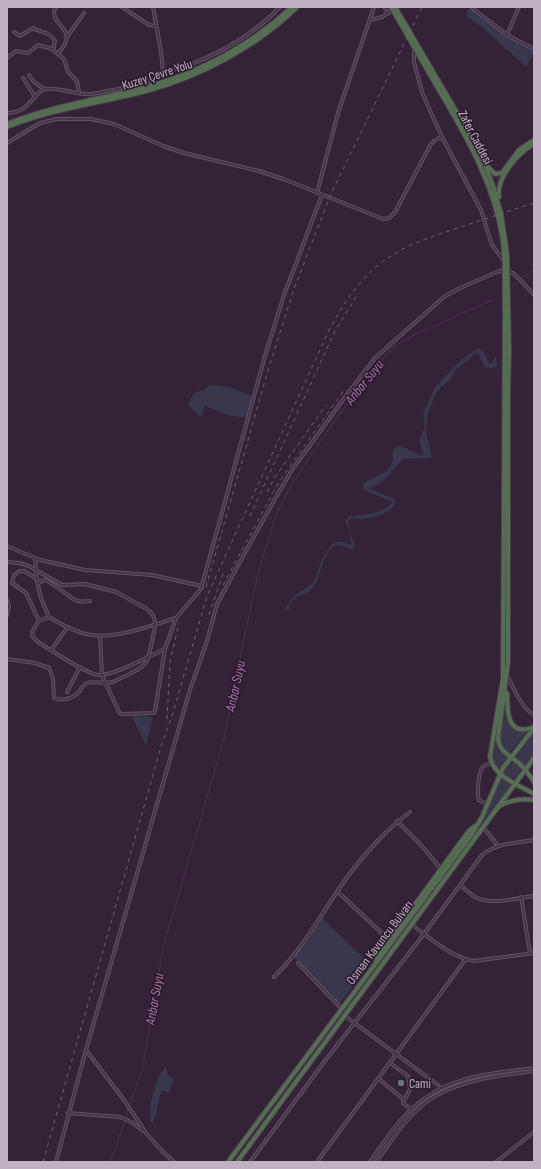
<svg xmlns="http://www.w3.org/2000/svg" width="541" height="1169" viewBox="0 0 541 1169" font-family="'Sofia Sans Condensed',sans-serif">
<rect width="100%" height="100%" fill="#342237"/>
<g fill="#39374c">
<polygon points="471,8 513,39 534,50 534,52 526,67 481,26 466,16 467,11"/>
<path d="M479,348L484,352L489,364L492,363L496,355L497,367L491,368L484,367L479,354L474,353L470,359L456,369L451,379L440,388L434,396L432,404L428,412L426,432L432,458L407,459L402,460L387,477L379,484L369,488L394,499L396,501C393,514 373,518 362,519C357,519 353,518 349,520C345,530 357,540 354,550C348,549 340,542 333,547C323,554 321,576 314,586C307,598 290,593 289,611L285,609L293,597L314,582L322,559L332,544L339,541L352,545L346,521L348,517C352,515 356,516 360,515C372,514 385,511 393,502L370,493L363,489V484C371,477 383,476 390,467C395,461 390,452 396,447L400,446L421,455H423L419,440L425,427L423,414L435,387L461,360Z"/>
<path d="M210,385L229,387L252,396L247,417C230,418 220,412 205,405L202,417H200L188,405L194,393L203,390Z"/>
<path d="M505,702C505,724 507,725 528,731L508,754L505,752L499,741Z"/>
<polygon points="132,716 153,717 146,746"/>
<polygon points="534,731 534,754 526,765 513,757"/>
<polygon points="494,739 498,750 507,758 499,769 497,768 491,759"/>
<circle cx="512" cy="770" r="8"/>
<polygon points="501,777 511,785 486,818 482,820"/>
<polygon points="322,918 370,964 339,1004 294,957 309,939"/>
<path d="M166,1067L168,1075L174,1079L169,1093L162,1090C158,1098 157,1119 152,1123L150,1121C152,1115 149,1108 151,1102C153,1094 159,1071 166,1067Z"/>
</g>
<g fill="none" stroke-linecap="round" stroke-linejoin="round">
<g stroke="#502f55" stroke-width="1">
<polyline points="512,287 534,269"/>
<polyline points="110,1162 124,1124 128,1109 142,1071 163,948 224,739 247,624 257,577 276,515 289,489 317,446 364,380 387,354 398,344 410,337 494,299"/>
</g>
<g stroke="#635365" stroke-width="4">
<g id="minor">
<path d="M57,7H55C51,23 63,23 67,36L65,44L58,54"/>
<polyline points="122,7 149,25 156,26"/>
<polyline points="153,7 161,51 163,73"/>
<polyline points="384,7 388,13"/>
<polyline points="471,7 507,35 534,49"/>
<polyline points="370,20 382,17 393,10"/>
<path d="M14,32L20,36L33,28C42,34 48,30 55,41L53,50"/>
<polyline points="507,35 519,7"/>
<polyline points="67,37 84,13"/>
<polyline points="414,50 414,62 422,92 428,106 442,137 481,210 492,245 504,261"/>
<polyline points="7,58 16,51 28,53 38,45 52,49 64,59 68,72 77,81 79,93"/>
<polyline points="29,75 34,82 44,89"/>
<polyline points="23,78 35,97"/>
<path d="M7,113C32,113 33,90 47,89C62,87 77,96 92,94C109,91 133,86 148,81C154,79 159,75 165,73C174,69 184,67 194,63C225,51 257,31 280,7"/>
<polyline points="7,143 40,123 57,119 91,119 114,124 163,146 184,153 259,171 286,180 383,219 389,218 395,212 431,144 435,140 442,137"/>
<polyline points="317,193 338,113 374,7"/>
<polyline points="7,546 35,558 37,580"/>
<polyline points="36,559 85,570 152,575 202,586"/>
<path d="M7,562L19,563L29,566L62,585L85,584L116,592L147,609C157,617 156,625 153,636C147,664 150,665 123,677C118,680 112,683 106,683C99,683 93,681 87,683C83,685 81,688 79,692C73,699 62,701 54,698L53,678L49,668L35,663L7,659"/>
<path d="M38,584C39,583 42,581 43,580C50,579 69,598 77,601C81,602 86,601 90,601"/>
<polyline points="7,600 9,606 7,615"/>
<polyline points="39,621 26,593 12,583 14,575 20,571 24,571 34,577 37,581 41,598 49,617"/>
<polyline points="100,636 102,675 119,712 121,714 154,713 155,711 165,649 176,618 201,589 265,356 284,295 322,195"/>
<path d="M165,649C149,656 114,676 98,675C84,673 51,650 38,642L32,636V632L39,621L49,617C62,625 78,633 92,635C115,639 154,625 176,618"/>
<polyline points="51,650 68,627"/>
<path d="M507,675C513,687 522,709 534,715"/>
<polyline points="67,692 80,667"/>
<path d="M487,804L479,800C477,794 478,772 483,767C485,765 488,764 492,764"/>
<polyline points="397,821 421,845 441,869"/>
<polyline points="484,828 498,846"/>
<path d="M460,885C465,889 471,895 477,898C491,905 519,898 534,896"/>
<polyline points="338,892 388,939"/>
<polyline points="521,897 530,953"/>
<path d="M412,925C430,938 452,958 474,961L534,953"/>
<polyline points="298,963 342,1009"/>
<path d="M274,977C305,947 323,910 348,876C364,854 388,828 410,812"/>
<polyline points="345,1016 442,1088"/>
<path d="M86,1050L190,690L207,641L217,604L241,560L280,490L292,470L345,397L375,358L445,296L460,288L499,271C502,270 506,270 509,271C516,273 528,289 534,295"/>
<polyline points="379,1079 403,1099 405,1099 410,1089 408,1076 390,1063"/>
<polyline points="403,1099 403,1103 411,1109"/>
<polyline points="68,1113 120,1117 133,1123 143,1131"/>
<polyline points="56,1162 86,1050 124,1100 146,1133 161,1150 174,1162"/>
<path d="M250,1162L324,1062L424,934L482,855C497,843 516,843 534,840"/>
<polyline points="317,1162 465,960"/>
<path d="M370,1162C383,1144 396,1122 414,1107C449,1075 490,1074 534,1068"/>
<path d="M376,1162C393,1139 411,1109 437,1095C465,1079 503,1075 534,1071"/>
<polyline points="496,1162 534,1132"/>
</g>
</g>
<g stroke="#4d3d4f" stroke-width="6">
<g id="highway">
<path d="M391,7C407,34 422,61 438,88C466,136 495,184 503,241C506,264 504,287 505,310L503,679L490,757C494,777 519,785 534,794"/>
<path d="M395,7L460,118L486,167L493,186L501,214L507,254L509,351L508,392V663L498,738C499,752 511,756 520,764C525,769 530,776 534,782"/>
<path d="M7,124C51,106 98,100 143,88C198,73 250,46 292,7"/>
<path d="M7,127C51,109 100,103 146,91C201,76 256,47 297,7"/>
<polyline points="487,166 495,174 502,173 519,150 534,140"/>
<path d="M499,197C496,177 518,153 534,144"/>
<path d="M507,693C507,711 507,738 534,727"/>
<path d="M498,807C509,800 521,798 534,800"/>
<polyline points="376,962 378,955 469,831 475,826"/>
<polyline points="228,1162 472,834 482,817 503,768 534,728"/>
<polyline points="237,1162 534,758"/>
</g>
</g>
<use href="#minor" stroke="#463548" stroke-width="2"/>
<use href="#highway" stroke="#556d52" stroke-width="4"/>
<g stroke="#735e76" stroke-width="1" stroke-dasharray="4 4" stroke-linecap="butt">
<polyline points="267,492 275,477 326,405"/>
<polyline points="250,516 335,331 356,297"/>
<polyline points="223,585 279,482 345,389"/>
<polyline points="206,587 269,367 294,289 330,196 422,7"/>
<polyline points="209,615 224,571"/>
<polyline points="167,719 170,662 179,623"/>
<path d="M43,1162L162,743L173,713L207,596L329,330C341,307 356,284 376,267C402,245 433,236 464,226C488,218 511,210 534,203"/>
</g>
</g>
<circle fill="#6b7280" stroke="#2a1a2c" stroke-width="1.5" cx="401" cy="1083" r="4"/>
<g text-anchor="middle" stroke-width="3" stroke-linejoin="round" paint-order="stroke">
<g font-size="13" fill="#c2b0c4" stroke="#2a1a2c">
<text transform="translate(157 74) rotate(-18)" y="5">Kuzey Çevre Yolu</text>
<text transform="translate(476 137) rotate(62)" y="5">Zafer Caddesi</text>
<text transform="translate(379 942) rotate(-53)" y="5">Osman Kavuncu Bulvarı</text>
</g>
<g font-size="13" fill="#c2b0c4" stroke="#2a1a2c" text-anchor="start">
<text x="409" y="1088">Cami</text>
</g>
<g font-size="14" font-style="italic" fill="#a579ab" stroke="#2a1a2c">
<text transform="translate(364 382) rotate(-51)" y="5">Anbar Suyu</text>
<text transform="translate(235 686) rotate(-78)" y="5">Anbar Suyu</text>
<text transform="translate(154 999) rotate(-80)" y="5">Anbar Suyu</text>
</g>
</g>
<rect width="541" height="1169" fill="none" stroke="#c2b0c4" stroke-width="16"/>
</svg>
